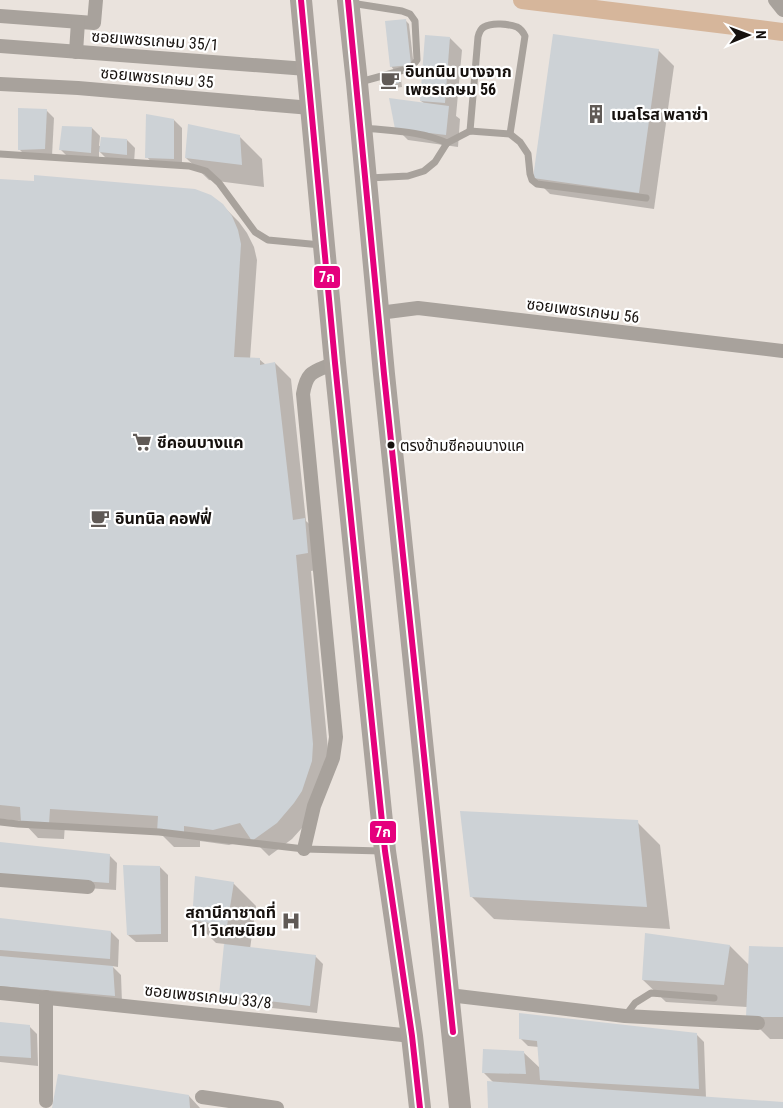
<svg xmlns="http://www.w3.org/2000/svg" width="783" height="1108" viewBox="0 0 783 1108" font-family="'Roboto Condensed','Noto Sans Thai',sans-serif">
<rect width="100%" height="100%" fill="#eae3dd"/>
<g fill="#0003">
<polygon points="405,20 409,24 414,68 394,70 391,66"/>
<polygon points="450,38 462,50 456,116 460,119 458,147 408,140 396,128 425,104 421,101"/>
<polygon points="658,50 674,66 654,209 550,194 534,178"/>
<polygon points="398,75 401,79 402,87 386,89 382,85"/>
<polygon points="46,110 54,118 52,156 27,157 19,149"/>
<polygon points="174,120 182,128 182,166 154,165 147,157"/>
<polygon points="92,128 100,136 99,146 127,140 135,148 134,163 108,160 99,151 99,160 68,157 60,149"/>
<polygon points="239,136 262,159 264,187 209,180 186,158"/>
<polygon points="0,180 222,205 239,222 247,233 254,247 257,260 250,359 259,359 266,365 275,363 291,379 306,521 321,535 323,569 311,571 329,760 310,819 292,839 269,856 252,839 229,845 200,841 200,847 174,847 158,831 65,824 64,839 38,838 22,821 0,819"/>
<polygon points="637,822 660,845 670,929 494,919 472,897"/>
<polygon points="0,843 109,855 117,863 116,890 0,882"/>
<polygon points="160,867 168,875 168,942 136,942 128,935"/>
<polygon points="233,883 256,906 250,949 315,956 323,964 317,1013 228,1003 220,995 225,944 216,943 193,920"/>
<polygon points="0,919 111,932 119,940 118,967 112,966 121,975 122,1003 0,993"/>
<polygon points="730,946 750,966 783,948 783,1039 770,1039 747,1016 747,1007 666,1002 643,980"/>
<polygon points="0,1024 29,1026 37,1034 38,1066 0,1062"/>
<polygon points="696,1034 704,1042 706,1098 783,1104 783,1108 490,1108 494,1083 484,1073 523,1052 541,1069 539,1047 528,1046 520,1038"/>
<polygon points="189,1096 200,1108 53,1108"/>
</g>
<g fill="none" stroke-linecap="round" stroke-linejoin="round">
<polyline stroke="#d6b69b" stroke-width="18" points="522,0 783,32"/>
</g>
<g fill="#cdd2d6">
<polygon points="406,19 411,65 390,67 385,21"/>
<polygon points="553,34 659,49 639,193 533,178"/>
<polygon points="425,35 450,37 445,103 420,101"/>
<polygon points="398,74 399,83 381,86 381,76"/>
<polygon points="389,98 449,106 446,135 395,129"/>
<polygon points="18,108 47,109 45,149 18,150"/>
<polygon points="146,114 174,119 174,159 145,158"/>
<polygon points="188,124 240,135 242,165 185,158"/>
<polygon points="62,126 92,127 91,153 59,150"/>
<polygon points="101,137 127,139 127,155 99,152"/>
<polygon points="34,175 195,189 211,195 223,204 232,216 238,230 241,244 234,357 260,358 260,365 275,362 293,520 305,518 308,553 296,555 313,744 312,761 302,791 294,803 277,823 252,841 240,823 213,830 184,826 184,832 157,832 158,816 50,809 49,824 21,822 20,807 0,805 0,179 34,181"/>
<polygon points="460,811 638,820 647,907 470,897"/>
<polygon points="0,842 110,854 109,883 0,875"/>
<polygon points="123,865 160,866 161,934 127,935"/>
<polygon points="195,876 234,882 227,926 192,920"/>
<polygon points="0,918 111,931 110,959 0,950"/>
<polygon points="645,933 730,945 724,985 642,980"/>
<polygon points="224,944 316,955 310,1006 219,995"/>
<polygon points="749,946 783,947 783,1017 746,1017"/>
<polygon points="0,956 113,966 115,996 0,986"/>
<polygon points="519,1013 697,1033 699,1089 540,1080 537,1041 519,1039"/>
<polygon points="0,1022 30,1025 31,1058 0,1056"/>
<polygon points="483,1049 524,1051 526,1074 482,1073"/>
<polygon points="58,1074 189,1095 190,1108 52,1108"/>
<polygon points="487,1081 783,1102 783,1108 488,1108"/>
</g>
<g fill="none" stroke-linecap="round" stroke-linejoin="round">
<g stroke="#a8a29c" stroke-width="7">
<polyline points="351,3 402,11 410,14 415,21 417,60 411,68 360,82"/>
<path d="M364,128C393,131 421,131 447,143"/>
<path d="M470,131L478,37C479,33 480,29 484,27C492,22 509,24 517,27C521,29 523,32 525,36L510,134"/>
<polyline points="0,154 189,166 206,171 219,183 255,232 268,240 321,245"/>
<polyline points="369,178 408,176 424,171 435,162 447,143 470,131 510,134 520,142 528,154 530,174 532,180 537,184 646,198"/>
<polyline points="0,822 18,824 159,832 304,849 382,851"/>
<polyline points="626,1015 635,1003 651,993 714,998"/>
</g>
<g stroke="#a8a29c" stroke-width="14">
<polyline points="775,0 783,10"/>
<polyline points="0,16 94,23 96,0"/>
<polyline points="0,46 307,69"/>
<polyline points="76,52 78,22"/>
<polyline points="0,84 78,88 311,108"/>
<polyline points="379,313 418,308 783,351"/>
<path d="M304,849L314,806L333,758L336,737L303,394C307,370 314,372 335,363"/>
<polyline points="0,880 88,887"/>
<polyline points="0,993 412,1036"/>
<polyline points="449,995 625,1016 758,1023"/>
<polyline points="202,1097 277,1108"/>
<polyline points="46,1101 46,997"/>
</g>
<g stroke="#aaa39d" stroke-width="22">
<polyline points="301,0 335,363 385,851 412,1036 420,1108"/>
<polyline points="348,0 357,83 384,374 460,1108"/>
</g>
<g stroke="#fff" stroke-width="10">
<g id="bus-1">
<polyline points="301,0 335,363 385,851 412,1036 420,1108"/>
<polyline points="348,0 384,374 453,1032"/>
</g>
</g>
<use href="#bus-1" stroke="#e5007d" stroke-width="6"/>
</g>
<defs>
<g id="cafe-bare" transform="scale(1.5)"><path d="M-5.5-4.5H6V0H3Q3 3.5 0 3.5H-2.5Q-5.5 3.5-5.5 0ZM3-3.2v2h1.7v-2ZM-6 4.5H4V6H-6Z" fill="#605a56" stroke="#fff" stroke-width="2.5" paint-order="stroke"/></g>
<g id="building-bare" transform="scale(1.5)"><path d="M-4-6H4V6H1V3H-1V6H-4ZM-2.5-4.3h1.7v1.8h-1.7ZM.8-4.3h1.7v1.8H.8ZM-2.5-1h1.7V.8h-1.7ZM.8-1h1.7V.8H.8Z" fill="#605a56" stroke="#fff" stroke-width="2.5" paint-order="stroke"/></g>
<g id="supermarket-bare" transform="scale(1.5)"><path d="M-6-5.5h2.5l.6 2H6L4.5 2H-2.5L-4.4-4H-6ZM-1.5 3.2a1.3 1.3 0 1 0 .1 0ZM3 3.2a1.3 1.3 0 1 0 .1 0Z" fill="#605a56" stroke="#fff" stroke-width="2.5" paint-order="stroke"/></g>
<g id="hospital-bare" transform="scale(1.5)"><path d="M-5-5h3v3.5h4V-5h3V5h-3V1.5h-4V5h-3Z" fill="#605a56" stroke="#fff" stroke-width="2.5" paint-order="stroke"/></g>
</defs>
<g fill-rule="evenodd">
<use href="#cafe-bare" x="390" y="80"/>
<use href="#building-bare" x="596" y="114"/>
<use href="#supermarket-bare" x="142" y="442"/>
<use href="#cafe-bare" x="100" y="518"/>
<use href="#hospital-bare" x="291" y="921"/>
</g>
<circle fill="#16110e" stroke="#fff" stroke-width="2" cx="391" cy="445" r="4.5"/>
<g text-anchor="middle" stroke-width="4.5" stroke-linejoin="round" paint-order="stroke">
<g font-size="15" fill="#16110e" stroke="#fff" text-anchor="start">
<text x="400" y="451">ตรงข้ามซีคอนบางแค</text>
</g>
<g font-size="16" fill="#16110e" stroke="#fff">
<text transform="translate(155 40) rotate(4)" y="6">ซอยเพชรเกษม 35/1</text>
<text transform="translate(157 77) rotate(5)" y="6">ซอยเพชรเกษม 35</text>
<text transform="translate(583 310) rotate(7)" y="6">ซอยเพชรเกษม 56</text>
<text transform="translate(208 996) rotate(6)" y="6">ซอยเพชรเกษม 33/8</text>
</g>
<g font-size="16" font-weight="bold" fill="#16110e" stroke="#fff" text-anchor="start">
<text x="405" y="77">อินทนิน บางจาก<tspan x="405" dy="18">เพชรเกษม 56</tspan></text>
<text x="611" y="120">เมลโรส พลาซ่า</text>
<text x="157" y="448">ซีคอนบางแค</text>
<text x="115" y="524">อินทนิล คอฟฟี่</text>
<text x="276" y="918" text-anchor="end">สถานีกาชาดที่<tspan x="276" dy="18">11 วิเศษนิยม</tspan></text>
</g>
</g>
<g stroke="#fff" stroke-width="2">
<rect x="313" y="265" width="28" height="24" rx="5" fill="#e5007d"/>
<rect x="369" y="820" width="28" height="24" rx="5" fill="#e5007d"/>
</g>
<g font-size="14" text-anchor="middle" font-weight="bold" fill="#fff">
<text x="327" y="282">7ก</text>
<text x="383" y="837">7ก</text>
</g>
<g transform="translate(748 35) rotate(89)" stroke="#ffffff" stroke-width="4" paint-order="stroke">
<path d="M0-4L9 19L0 12L-9 19Z" fill="#16110e"/>
<text y="-8" font-size="14" font-weight="bold" text-anchor="middle" fill="#16110e">N</text>
</g>
</svg>
